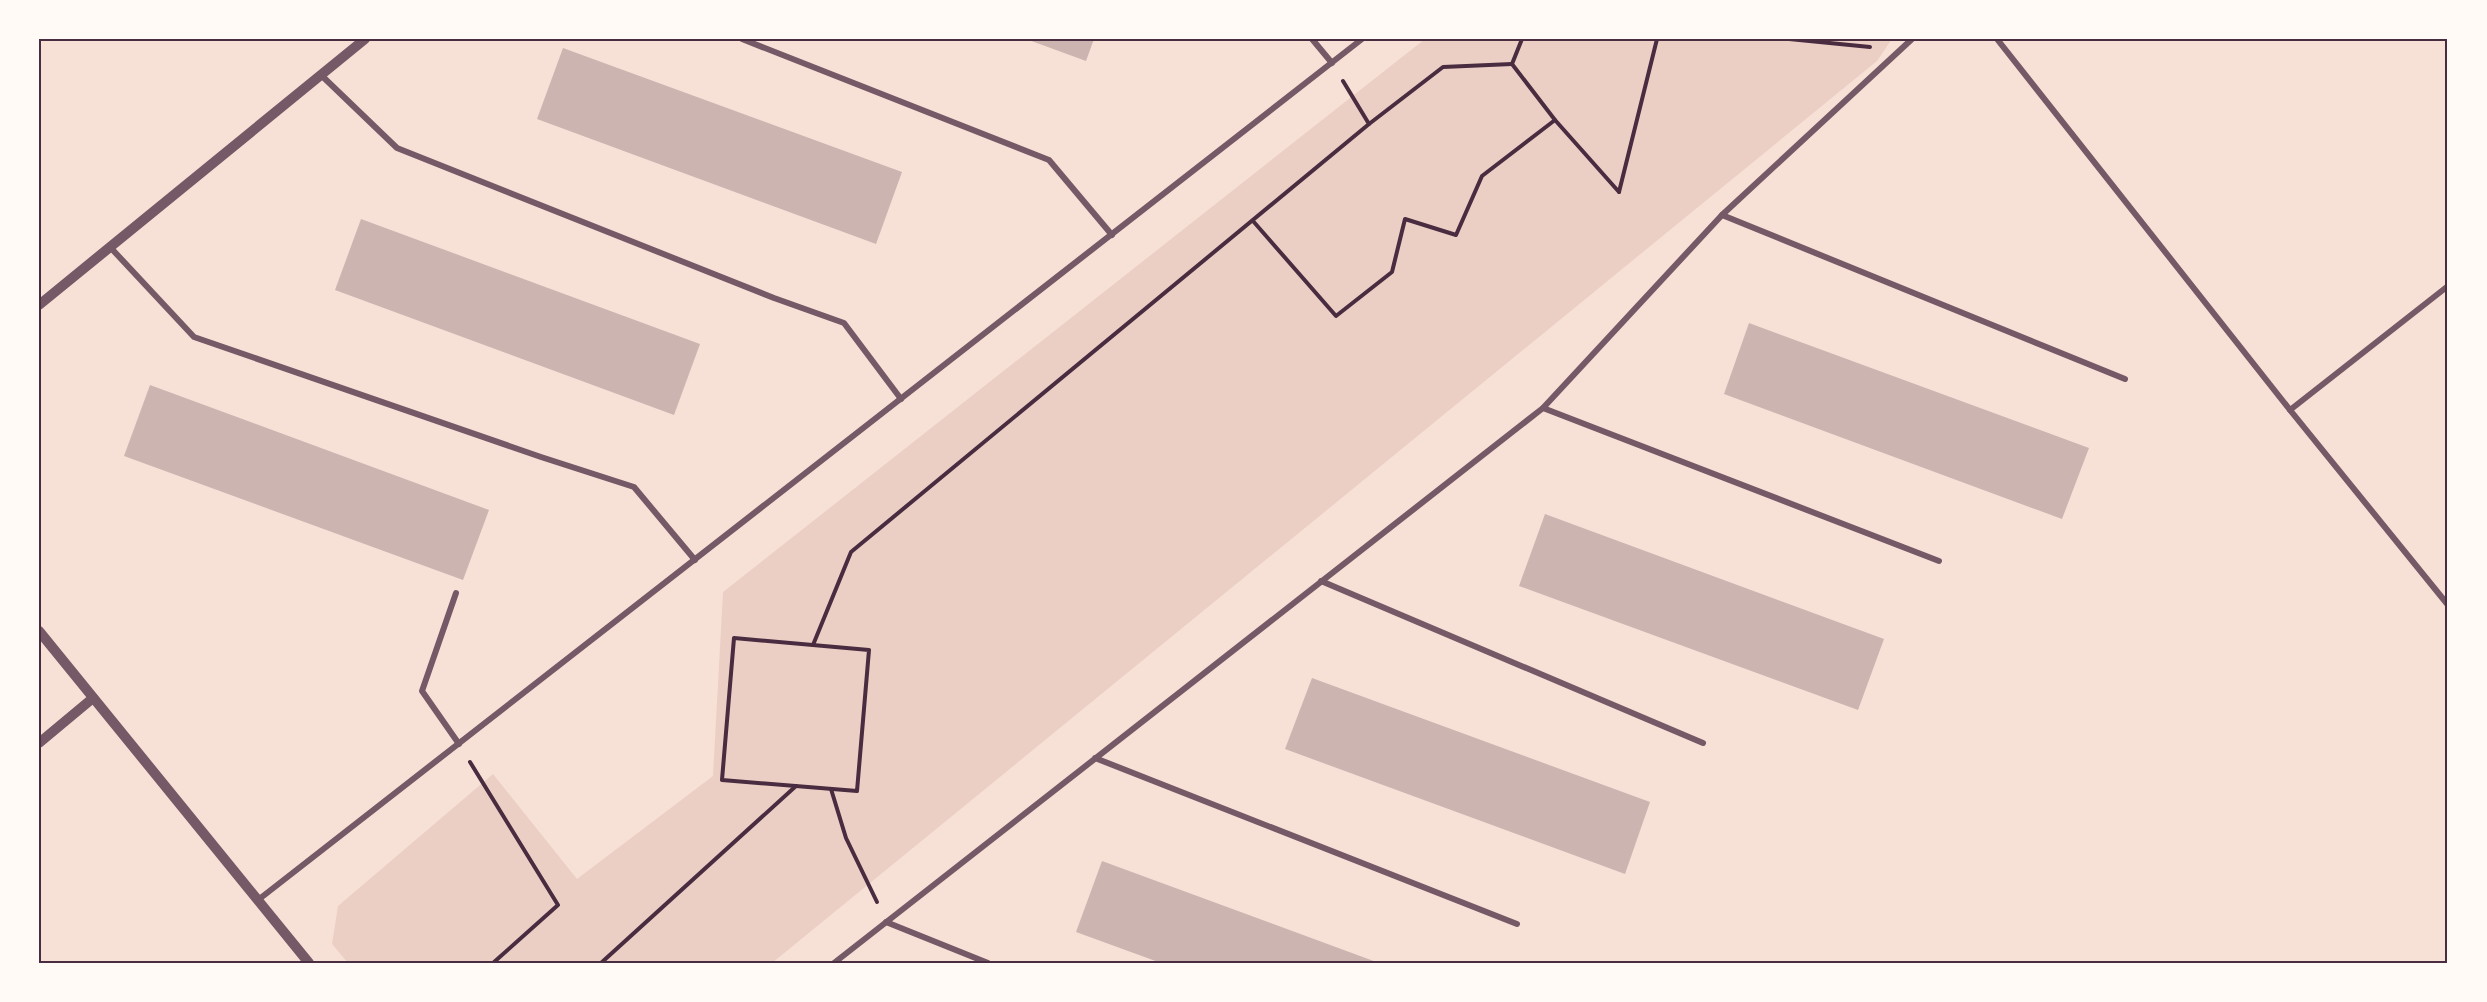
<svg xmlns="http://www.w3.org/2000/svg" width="2487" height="1002" viewBox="0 0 2487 1002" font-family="'Fira Sans',sans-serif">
<rect width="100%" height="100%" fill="#f7e1d7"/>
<polygon fill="#ebcfc5" points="1425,39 1892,39 1877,61 772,963 348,963 332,944 338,906 493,774 577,879 713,776 723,592"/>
<g fill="#ccb4b1">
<polygon points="1026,39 1094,39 1086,61"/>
<polygon points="563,48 902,172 876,244 537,119"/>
<polygon points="361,219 700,344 674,415 335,290"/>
<polygon points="1749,323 2089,448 2062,519 1724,394"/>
<polygon points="150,385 489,510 463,580 124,456"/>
<polygon points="1545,514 1884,639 1858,710 1519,586"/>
<polygon points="1312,678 1650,802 1625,874 1285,749"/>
<polygon points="1102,861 1379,963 1161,963 1076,932"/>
</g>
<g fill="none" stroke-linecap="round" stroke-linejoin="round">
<g stroke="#4a2c40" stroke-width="4">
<polyline points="1522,39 1512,64 1555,120 1619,192"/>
<polyline points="1789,39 1870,47"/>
<polyline points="1369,124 1443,67 1512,64"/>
<polyline points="1619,192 1657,39"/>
<polyline points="1253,221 1336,316 1392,272 1405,219 1456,235 1482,176 1555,120"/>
<polygon points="734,638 869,650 857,791 722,780"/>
<polyline points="813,645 851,552 1369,124 1343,81"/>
<polyline points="470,762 558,905 493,963"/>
<polyline points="831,789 846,838 877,902"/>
<polyline points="601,963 796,786"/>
</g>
<g stroke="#755966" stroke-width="6">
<polyline points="742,39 1049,160 1112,235"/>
<polyline points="1312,39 1332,63"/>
<polyline points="1997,39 2290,410 2448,605"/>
<polyline points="321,75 397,148 774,298 844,323 901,399"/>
<polyline points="1722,215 2125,379"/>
<polyline points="110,247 194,337 541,457 634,487 695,560"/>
<polyline points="1543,408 1939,561"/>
<polyline points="2290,410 2448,286"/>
<polyline points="1321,581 1703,743"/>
<polyline points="456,593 422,691 459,744"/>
<polyline points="1095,758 1517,924"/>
<polyline points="258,900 1362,39"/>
<polyline points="886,922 988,963"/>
<polyline points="834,963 1543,408 1722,215 1912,39"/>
</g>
<g stroke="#755966" stroke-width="10">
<polyline points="39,305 365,39"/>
<polyline points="39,631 309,963"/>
<polyline points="39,743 93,698"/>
</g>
</g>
<rect width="2487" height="1002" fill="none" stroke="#fffaf5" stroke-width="81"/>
<rect x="40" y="40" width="2406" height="922" fill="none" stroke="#4a2c40" stroke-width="2"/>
</svg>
